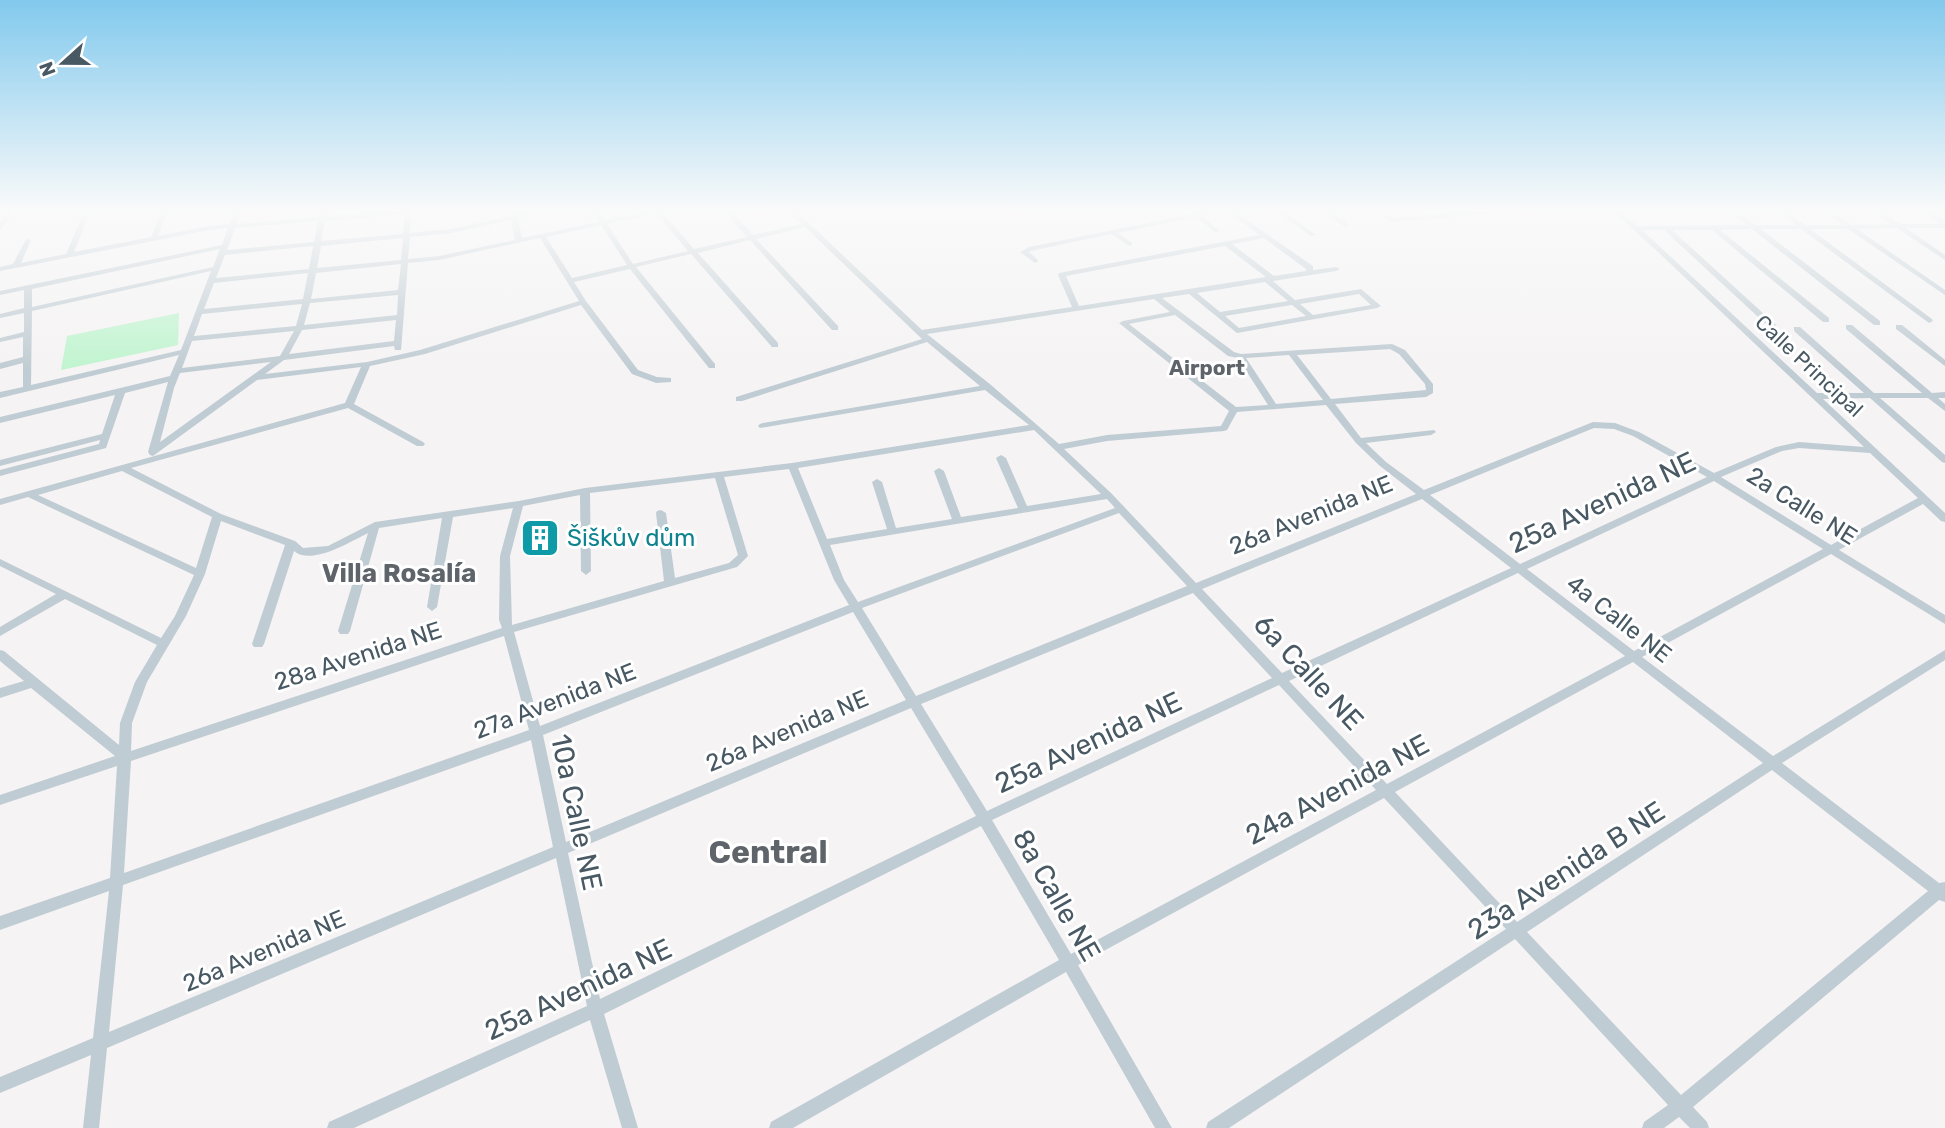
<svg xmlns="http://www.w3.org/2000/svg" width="1945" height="1128" viewBox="0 0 1945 1128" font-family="Rubik,sans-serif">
<rect width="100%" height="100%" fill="#f5f3f3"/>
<polygon fill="#c0f4cf" points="179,313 178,345 61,370 67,336"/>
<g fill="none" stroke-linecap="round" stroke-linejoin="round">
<g fill="#c0ccd3" fill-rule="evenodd">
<polygon points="8,212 14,212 2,228 0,229 0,222"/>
<path d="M84,212H90L74,252L151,237L161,212H167L158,236L209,226L230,224L235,212H241L237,224L319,217L320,212H326V216L380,212H411L410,233L452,229L510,216V212H516L517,214L539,212L518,218L522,238L599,222L593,212H599L605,220L643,212H662L694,249L747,237L725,212H732L753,235L801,224L790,212H797L922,330L1072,307L1058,275L1059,273L1259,235L1228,212H1235L1313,266V270L1336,267L1340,269L1336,271L1273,281L1295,300L1361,289L1381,306L1377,308L1237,333L1189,294L1162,298L1234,352L1241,354L1392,344L1405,350L1433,384V393L1426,397L1335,404L1361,438L1434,430L1436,432L1431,435L1366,443L1386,462L1424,490L1593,422L1615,423L1639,432L1714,473L1776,447L1799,442L1864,447L1657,251L1614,212H1621L1637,226L1747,225L1731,212H1738L1755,225H1796L1780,212H1787L1805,225H1843L1826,212H1833L1851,225L1891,224L1874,212H1882L1900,224H1940L1924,212H1932L1945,221V228H1906L1945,255V260L1897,228L1857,229L1945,290V295L1848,229H1810L1932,319L1933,321L1929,323L1801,229H1761L1880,321V325H1874L1752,229L1720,230L1829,318V322H1823L1712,230H1672L1776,325L1775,327H1769L1664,230H1642L1817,393H1864L1794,331V327H1800L1874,393H1922L1846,329V325H1852L1932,393L1945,392V398H1938L1945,404V411L1928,398H1880L1945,455V463L1942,462L1870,398L1823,399L1945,513V522L1941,521L1923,504L1839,550L1945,615V624L1831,554L1642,657L1773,756L1945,650V660L1782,763L1939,883L1945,882V902L1939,900L1693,1107L1707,1122L1709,1128H1690L1679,1117L1664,1128H1642L1644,1122L1668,1105L1515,939L1229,1128H1206L1208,1122L1506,929L1384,798L1078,965L1172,1128H1155L1066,972L793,1128H769L771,1122L1059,960L981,826L604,1014L638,1128H622L590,1020L354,1128H327L329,1122L587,1006L556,858L107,1048L99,1128H83L91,1055L0,1093V1077L93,1038L109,891L0,930V916L110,878L117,766L0,805V795L115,756L31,688L0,698V688L24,681L0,661V650L4,651L119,745L120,723L135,682L157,645L65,599L0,636V627L56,594L0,566V559L161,638L175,616L194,575L28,497L0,505V499L345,403L361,367L257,380L153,456L150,455L148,452L168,382L125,393L106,448L0,476V470L99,444L100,440L0,466V460L102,434L115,395L0,423V417L170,376L179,355L0,398V392L23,387V363L0,369V363L23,357V337L0,342V338L24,332V313L0,318V314L24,308V290L0,295V291L222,245L228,228L209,230L0,271V267L13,264L26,239L31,240L21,263L66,254ZM656,213L688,251L633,264L607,224ZM404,214L403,234L321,241L325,221ZM511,220L515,240L439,256L408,259L410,237L452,233ZM318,221L314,242L227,250L235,228ZM601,225L627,265L572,278L546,237ZM805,227L922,339L736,397V401H742L927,342L980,386L763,423L760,424L758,426L760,428L985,390L1029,425L792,463L585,488L519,501L375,522L328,546L303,548L295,541L221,514L131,468L348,408L417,446H423L425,444L423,442L354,404L370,366L425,354L581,305L632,374L656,383L671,382V378L657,377L638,370L586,301L574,282L630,269L709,368H715V364L636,267L691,254L772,347H778V343L698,253L750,240L832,330H838V326L756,239ZM403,238L401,260L317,268L321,246ZM540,238L579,301L420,350L367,362L265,374L284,360L394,346L395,350H401L408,263L439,260ZM1264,238L1306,269V271L1274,276L1232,244ZM313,246L309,269L216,278L225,255ZM1225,246L1266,277L1079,306L1066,276ZM220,249L213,267L32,307V289ZM401,264L398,290L311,299L316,273ZM211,271L181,350L31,385L32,311ZM308,273L303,299L204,309L214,283ZM1265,282L1288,301L1220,312L1197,293ZM1359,294L1371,305L1313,315L1300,304ZM398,295L397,315L304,325L310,303ZM1154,299L1170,312L1123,321L1119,323L1229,411L1221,426L1107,435L1059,444L991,385L927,334ZM302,304L296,326L194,336L202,314ZM1292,305L1306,316L1239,328L1225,316ZM1175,315L1228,356L1238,358L1268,405L1236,407L1129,324ZM396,320L394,341L289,354L302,330ZM294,331L280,356L182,368L192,341ZM1390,349L1399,354L1425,384L1426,390L1331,399L1297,355ZM1289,355L1323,400L1276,404L1246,358ZM271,362L160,442L174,388L180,373ZM1326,405L1356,443L1380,466L1416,494L1196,583L1112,494L1064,449L1107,441L1224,431L1227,430L1237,412ZM1594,428L1614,429L1633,436L1707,477L1520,564L1430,495ZM1034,430L1101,494L1027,506L1006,458L1001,455L996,458L1018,508L961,517L944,471L939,468L934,471L952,519L896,528L882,482L877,479L872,482L887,529L827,539L798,468ZM1799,448L1870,453L1918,498L1831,545L1721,477L1782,451ZM789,469L834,580L849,605L540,726L514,632L737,567L748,556L724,477ZM122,471L212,517L196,568L38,495ZM715,478L738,555L729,563L675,578L666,513L661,510L657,511L656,513L664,581L512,625L510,556L523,506L580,495L581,571L586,575L591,571L590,493ZM1714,481L1823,549L1634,651L1527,569ZM1107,499L1115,508L858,602L844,580L830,545ZM1422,499L1511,568L1282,673L1202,589ZM513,508L500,556L499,620L502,628L131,751L132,723L147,682L186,616L205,574L221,521L285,545L252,644L254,647H262L264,644L294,551C311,566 350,542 368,533L338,631L340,634H348L350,631L379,528L442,518L427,607L432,611L437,607L453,517ZM1119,513L1187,586L916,696L862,608ZM1518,573L1625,656L1387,784L1289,681ZM1193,593L1272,678L987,811L921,704ZM853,612L906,700L566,842L543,735ZM504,636L529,730L124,873L131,761ZM1633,662L1763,763L1517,922L1395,792ZM1279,685L1376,790L1071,954L992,820ZM911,708L976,816L600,999L568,853ZM531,740L553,847L109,1032L123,885ZM1772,770L1928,891L1681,1095L1527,932Z"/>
<polygon points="1191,212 1216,212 1202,216 1220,231 1215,232 1196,217 1118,233 1132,243 1132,245 1130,246 1111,234 1031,251 1029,252 1039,261 1035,263 1020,252 1029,247 1192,214"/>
<polygon points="1277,212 1285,212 1316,235 1311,236"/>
<polygon points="1324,212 1331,212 1350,226 1345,227"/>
<polygon points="1377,212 1384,212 1392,218 1462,212 1490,212 1487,214 1391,222"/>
<polygon points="1896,325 1902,325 1945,360 1945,366 1896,329"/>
</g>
</g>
<linearGradient id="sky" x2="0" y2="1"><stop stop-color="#82c9ed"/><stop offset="0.57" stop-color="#fafafa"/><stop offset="1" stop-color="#fafafa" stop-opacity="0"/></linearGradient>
<rect width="1945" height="370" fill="url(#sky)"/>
<defs>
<g id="building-square" transform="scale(2.0125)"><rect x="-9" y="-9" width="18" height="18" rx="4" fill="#0f9aa8" stroke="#fff"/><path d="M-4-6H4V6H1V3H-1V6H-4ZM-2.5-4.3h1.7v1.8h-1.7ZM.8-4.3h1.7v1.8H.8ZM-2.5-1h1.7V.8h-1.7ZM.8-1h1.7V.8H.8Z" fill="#fff"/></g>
</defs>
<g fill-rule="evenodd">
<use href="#building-square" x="540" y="538"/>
</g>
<g text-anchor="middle" stroke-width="6" stroke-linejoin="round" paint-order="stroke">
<g font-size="21" fill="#485963" stroke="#fff">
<text transform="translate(1809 366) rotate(43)" y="7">Calle Principal</text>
</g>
<g font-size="21" font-weight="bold" fill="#5e6469" stroke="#fff">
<text x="1207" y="375">Airport</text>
</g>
<g font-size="24" fill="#485963" stroke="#fff">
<text transform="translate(1802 506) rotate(32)" y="8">2a Calle NE</text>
<text transform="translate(1311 515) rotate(-22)" y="8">26a Avenida NE</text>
<text transform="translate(1619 619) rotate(38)" y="8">4a Calle NE</text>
<text transform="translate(358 656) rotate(-18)" y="8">28a Avenida NE</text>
<text transform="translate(555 701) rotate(-21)" y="8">27a Avenida NE</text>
<text transform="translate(787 731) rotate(-23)" y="8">26a Avenida NE</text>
<text transform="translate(264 951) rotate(-23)" y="8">26a Avenida NE</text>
</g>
<g font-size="24" fill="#0d838f" stroke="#fff" text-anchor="start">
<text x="567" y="546">Šiškův dům</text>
</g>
<g font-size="26" font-weight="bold" fill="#5e6469" stroke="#fff">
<text x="399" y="582">Villa Rosalía</text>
</g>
<g font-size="28" fill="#485963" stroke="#fff">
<text transform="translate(1602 502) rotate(-25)" y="10">25a Avenida NE</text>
<text transform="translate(1309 672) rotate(47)" y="10">6a Calle NE</text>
<text transform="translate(1088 742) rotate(-25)" y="10">25a Avenida NE</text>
<text transform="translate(1337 789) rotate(-28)" y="10">24a Avenida NE</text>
<text transform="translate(577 812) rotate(78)" y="10">10a Calle NE</text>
<text transform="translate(1566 870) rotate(-33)" y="10">23a Avenida B NE</text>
<text transform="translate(1057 895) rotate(60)" y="10">8a Calle NE</text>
<text transform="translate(578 989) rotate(-25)" y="10">25a Avenida NE</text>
</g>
<g font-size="32" font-weight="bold" fill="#5e6469" stroke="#fff">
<text x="768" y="863">Central</text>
</g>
</g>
<g transform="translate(63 63) rotate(249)" stroke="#ffffff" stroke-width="5" paint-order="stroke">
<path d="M0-5L12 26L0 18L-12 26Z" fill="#485963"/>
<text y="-10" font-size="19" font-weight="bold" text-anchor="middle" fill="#485963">N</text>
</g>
</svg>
